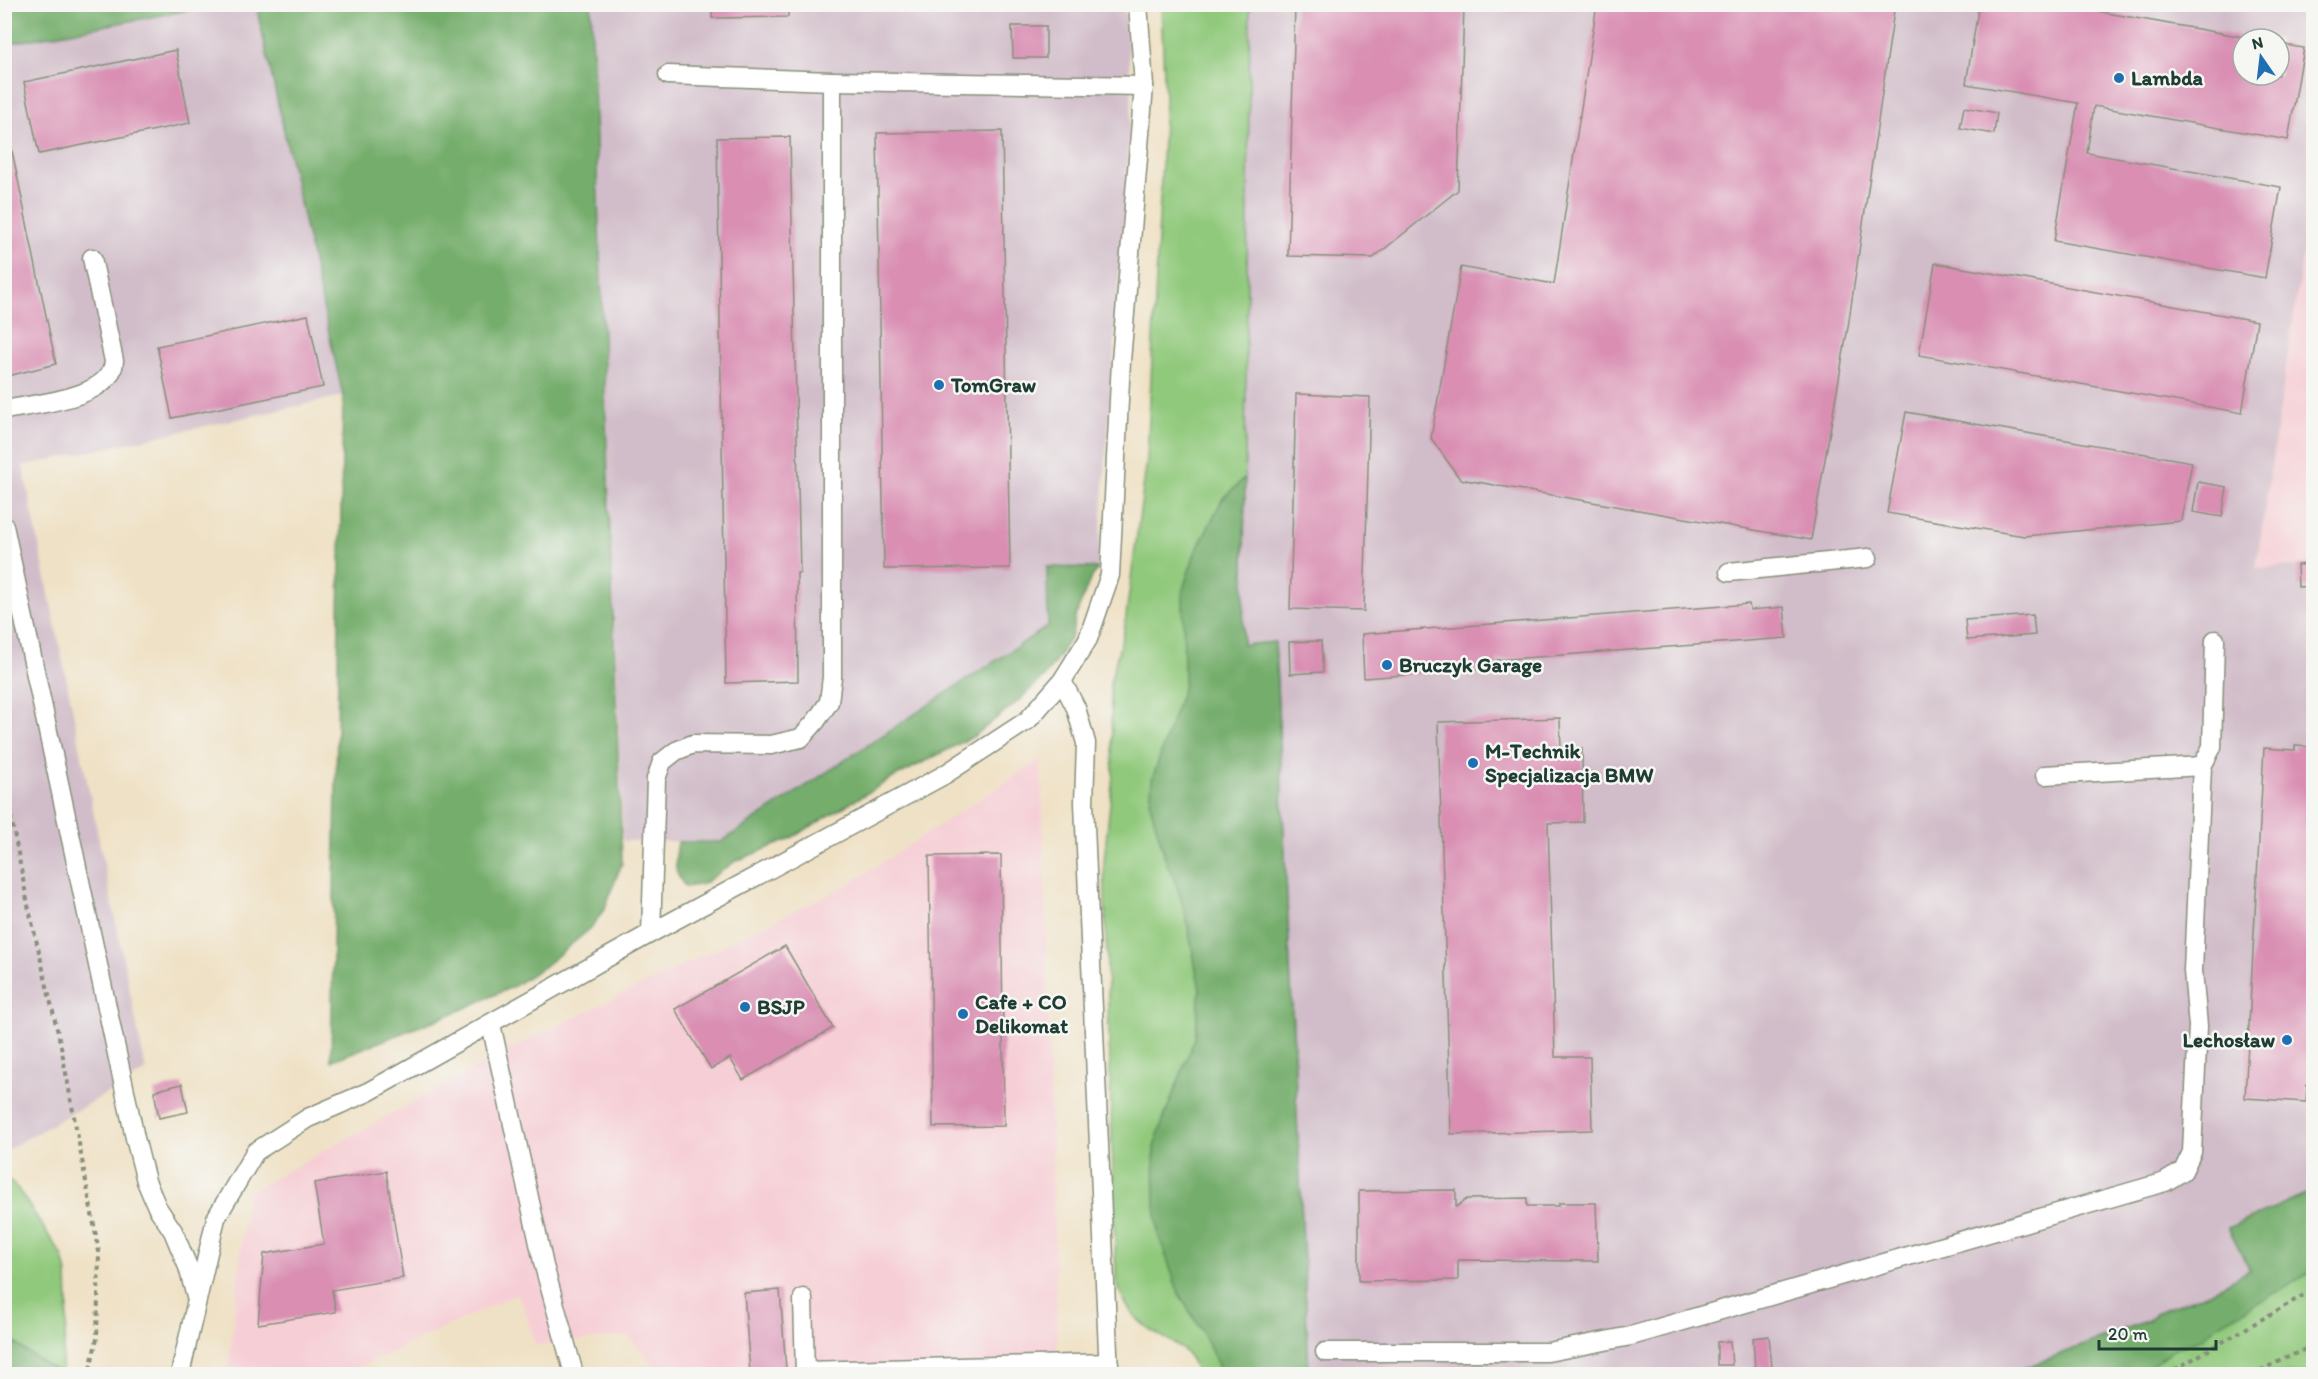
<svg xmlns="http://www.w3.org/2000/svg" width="2318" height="1379" viewBox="0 0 2318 1379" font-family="Itim,sans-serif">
<rect width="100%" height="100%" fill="#f6f6f2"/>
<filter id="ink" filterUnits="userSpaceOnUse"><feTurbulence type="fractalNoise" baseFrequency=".0167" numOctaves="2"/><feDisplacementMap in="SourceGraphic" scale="12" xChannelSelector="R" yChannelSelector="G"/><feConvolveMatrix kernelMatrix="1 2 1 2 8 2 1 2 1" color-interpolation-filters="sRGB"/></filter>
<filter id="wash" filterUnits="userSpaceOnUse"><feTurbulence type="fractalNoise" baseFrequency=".008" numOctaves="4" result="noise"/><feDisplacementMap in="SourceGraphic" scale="24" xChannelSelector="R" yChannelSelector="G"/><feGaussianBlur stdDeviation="1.35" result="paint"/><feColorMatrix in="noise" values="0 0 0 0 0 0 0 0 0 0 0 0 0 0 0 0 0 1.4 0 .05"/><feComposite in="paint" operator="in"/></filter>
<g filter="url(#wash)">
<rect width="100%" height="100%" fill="#efe1c5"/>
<g fill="#f6cfd6">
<polygon points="2313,186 2313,565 2256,569"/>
<polygon points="1041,759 1058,1374 662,1374 628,1336 535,1345 526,1313 517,1294 344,1374 228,1374 247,1193 506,1051 848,885"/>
</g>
<g fill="#d1bdc9" fill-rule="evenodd">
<polygon points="217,5 256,5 343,396 23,466 146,1071 5,1151 4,44"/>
<polygon points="591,5 1125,5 1132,100 1098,568 1047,567 1048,626 721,842 623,841"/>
<path d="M1250,5H2313V186L2256,568L2313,565V1191L2228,1228L2250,1270L2211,1292L2155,1313L2149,1320L2009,1374H1309L1275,643L1243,645ZM2243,39H2279V75H2243Z"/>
</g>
<g fill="#91c97c" stroke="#588358" stroke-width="1.5">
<path d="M1161,5H1250L1243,645L1275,642L1309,1374H1196C1191,1345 1169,1343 1148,1328C1131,1316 1121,1299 1116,1279L1104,861L1113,775L1110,683L1124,631L1147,459L1165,99Z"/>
<path d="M5,1176L18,1189L63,1257L67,1273L68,1307L61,1374C45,1362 11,1347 5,1328Z"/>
<polygon points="2313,1191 2313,1374 2009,1374 2149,1320 2155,1313 2211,1292 2250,1270 2228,1228"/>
</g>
<g fill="#74ad6c" stroke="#4a7550" stroke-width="1.5">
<polygon points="5,4 217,4 217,5 5,44"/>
<polygon points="256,5 591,5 622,863 605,908 591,928 545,966 514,986 461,1010 331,1061 343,396"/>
<polygon points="1245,478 1243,645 1275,642 1309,1374 1222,1374 1203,1333 1179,1294 1158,1233 1155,1207 1154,1147 1163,1120 1195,1038 1200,990 1185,912 1177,886 1167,864 1150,804 1152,780 1184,685 1183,589 1195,553 1223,498"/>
<path d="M1047,567L1098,568L1089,582L1075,618L1072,635L1058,658L1044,677L1016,703L974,736L889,780L788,840L736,861L703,884L686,887C672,872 675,860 678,842H721L1048,626Z"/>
<polygon points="2313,1191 2313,1271 2221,1323 2204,1337 2175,1349 2139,1374 2009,1374 2149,1320 2155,1313 2211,1292 2250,1270 2228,1228"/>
<path d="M4,1328C11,1347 45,1362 61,1374H5Z"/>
</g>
<g id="blocks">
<g fill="#d98eb2">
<polygon points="712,4 788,4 788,17 712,18"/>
<polygon points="1597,4 1895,4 1848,327 1811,540 1460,479 1431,438 1461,267 1554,284"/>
<polygon points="1979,4 2056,4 2243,37 2243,75 2279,75 2279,44 2304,48 2288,140 2094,106 2087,153 2281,187 2265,278 2054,241 2078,103 1966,84"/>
<polygon points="1295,5 1464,5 1458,190 1373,258 1288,256"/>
<polygon points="1012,26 1046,26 1046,58 1013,58"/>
<polygon points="176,50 190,123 39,154 24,82"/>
<polygon points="1964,107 1997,113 1994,134 1960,128"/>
<polygon points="4,112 56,364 4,377"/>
<polygon points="1002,131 1010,568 884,569 877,133"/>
<polygon points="790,137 800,573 797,573 798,681 726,683 717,138"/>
<polygon points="1935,263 2257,321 2242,413 1919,355"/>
<polygon points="308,315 323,387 172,418 157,346"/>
<polygon points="1296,394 1370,397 1364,611 1290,609"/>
<polygon points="1906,412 2192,462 2181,521 2024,536 1887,513"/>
<polygon points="2198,482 2227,487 2222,517 2193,512"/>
<polygon points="2314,564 2314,586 2298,587 2297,565"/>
<polygon points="1749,604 1750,610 1784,607 1787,638 1497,660 1498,668 1364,678 1362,634"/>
<polygon points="2033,615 2035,635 1967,640 1965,620"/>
<polygon points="1321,641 1323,672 1290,674 1289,642"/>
<polygon points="1560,718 1561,749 1582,748 1583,822 1548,823 1555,1057 1590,1057 1592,1130 1451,1134 1438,722"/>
<polygon points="2295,746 2314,747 2314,1086 2307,1085 2306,1102 2245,1098 2264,748 2295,750"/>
<polygon points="1001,855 1004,1126 933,1127 929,856"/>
<polygon points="785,946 833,1028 743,1080 730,1058 711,1069 675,1009"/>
<polygon points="182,1084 188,1112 159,1118 154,1091"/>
<polygon points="386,1171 403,1278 332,1290 336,1312 258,1324 264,1254 324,1244 314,1183"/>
<polygon points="1456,1190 1456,1207 1467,1199 1527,1198 1527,1206 1559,1206 1559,1203 1596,1203 1598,1261 1458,1260 1458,1280 1359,1281 1359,1191"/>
<polygon points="780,1290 786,1369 750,1373 744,1293"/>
<polygon points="1769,1336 1772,1367 1755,1368 1753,1338"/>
<polygon points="1730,1341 1732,1365 1717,1365 1717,1342"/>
</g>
</g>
</g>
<g filter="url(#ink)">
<use href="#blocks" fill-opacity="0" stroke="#878f7c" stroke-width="1.5"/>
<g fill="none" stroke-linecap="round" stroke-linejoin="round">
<g stroke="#878f7c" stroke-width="21">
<g id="service">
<polyline points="668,75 832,81 1144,86"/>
<path d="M4,410C34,404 112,399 114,361L92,258"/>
<polyline points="4,526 135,1138 146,1181 157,1207 173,1231 188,1267 196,1297"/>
<polyline points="1729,572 1868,558"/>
<polyline points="1062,681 1076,708 1086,743 1084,803 1109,1374"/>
<polyline points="2045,775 2202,766"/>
<polyline points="651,933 656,779 662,762 676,751 693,744 771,745 801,738 816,721 829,702 832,677 832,81"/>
<polyline points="491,1024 544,1266 574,1374"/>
<polyline points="803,1298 805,1374"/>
<polyline points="1325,1352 1548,1352 1631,1336 2165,1182 2183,1171 2192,1152 2198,1026 2193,971 2202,766 2212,747 2215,640"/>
<polyline points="805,1371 1109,1363"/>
<polyline points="180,1374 216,1218 255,1152 308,1118 368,1092 651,933 944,775 1028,720 1062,681 1088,639 1110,575 1121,361 1144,86 1138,4"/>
</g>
</g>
<g stroke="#878f7c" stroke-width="4" stroke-dasharray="4.5 4.5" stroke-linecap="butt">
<polyline points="4,781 28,905 61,1046 99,1252 97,1338 89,1374"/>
<polyline points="2167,1374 2314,1289"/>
<polyline points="2252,1374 2314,1345"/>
</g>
<use href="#service" stroke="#fff" stroke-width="18"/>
</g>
</g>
<g fill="#1f6fb2" stroke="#f6f6f2" stroke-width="2">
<circle cx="2119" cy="78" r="6"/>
<circle cx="939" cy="385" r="6"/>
<circle cx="1387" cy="665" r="6"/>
<circle cx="1473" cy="763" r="6"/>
<circle cx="745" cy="1007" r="6"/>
<circle cx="963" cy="1014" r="6"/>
<circle cx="2287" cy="1040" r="6"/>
</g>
<g text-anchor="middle" stroke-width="5" stroke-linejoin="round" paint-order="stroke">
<g font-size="21" font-weight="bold" fill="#1f3d34" stroke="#f6f6f2" text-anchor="start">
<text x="2131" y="85">Lambda</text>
<text x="951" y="392">TomGraw</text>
<text x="1399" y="672">Bruczyk Garage</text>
<text x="1485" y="758">M-Technik<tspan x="1485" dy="24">Specjalizacja BMW</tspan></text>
<text x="975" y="1009">Cafe + CO<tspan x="975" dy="24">Delikomat</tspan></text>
<text x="757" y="1014">BSJP</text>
<text x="2275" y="1047" text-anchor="end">Lechosław</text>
</g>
</g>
<rect width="2318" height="1379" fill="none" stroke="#f6f6f2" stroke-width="24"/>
<g transform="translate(2261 57) rotate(346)"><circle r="28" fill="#f6f6f2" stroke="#a0aca6" stroke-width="1.5"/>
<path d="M0-4.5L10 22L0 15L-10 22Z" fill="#1f6fb2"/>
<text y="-9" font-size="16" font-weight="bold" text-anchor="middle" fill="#1f3d34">N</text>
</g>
<path d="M2099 1340v9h117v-9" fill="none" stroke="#1f3d34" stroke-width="3"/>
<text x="2108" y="1340" font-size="18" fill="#1f3d34" stroke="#f6f6f2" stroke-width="4.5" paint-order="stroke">20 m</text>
</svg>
